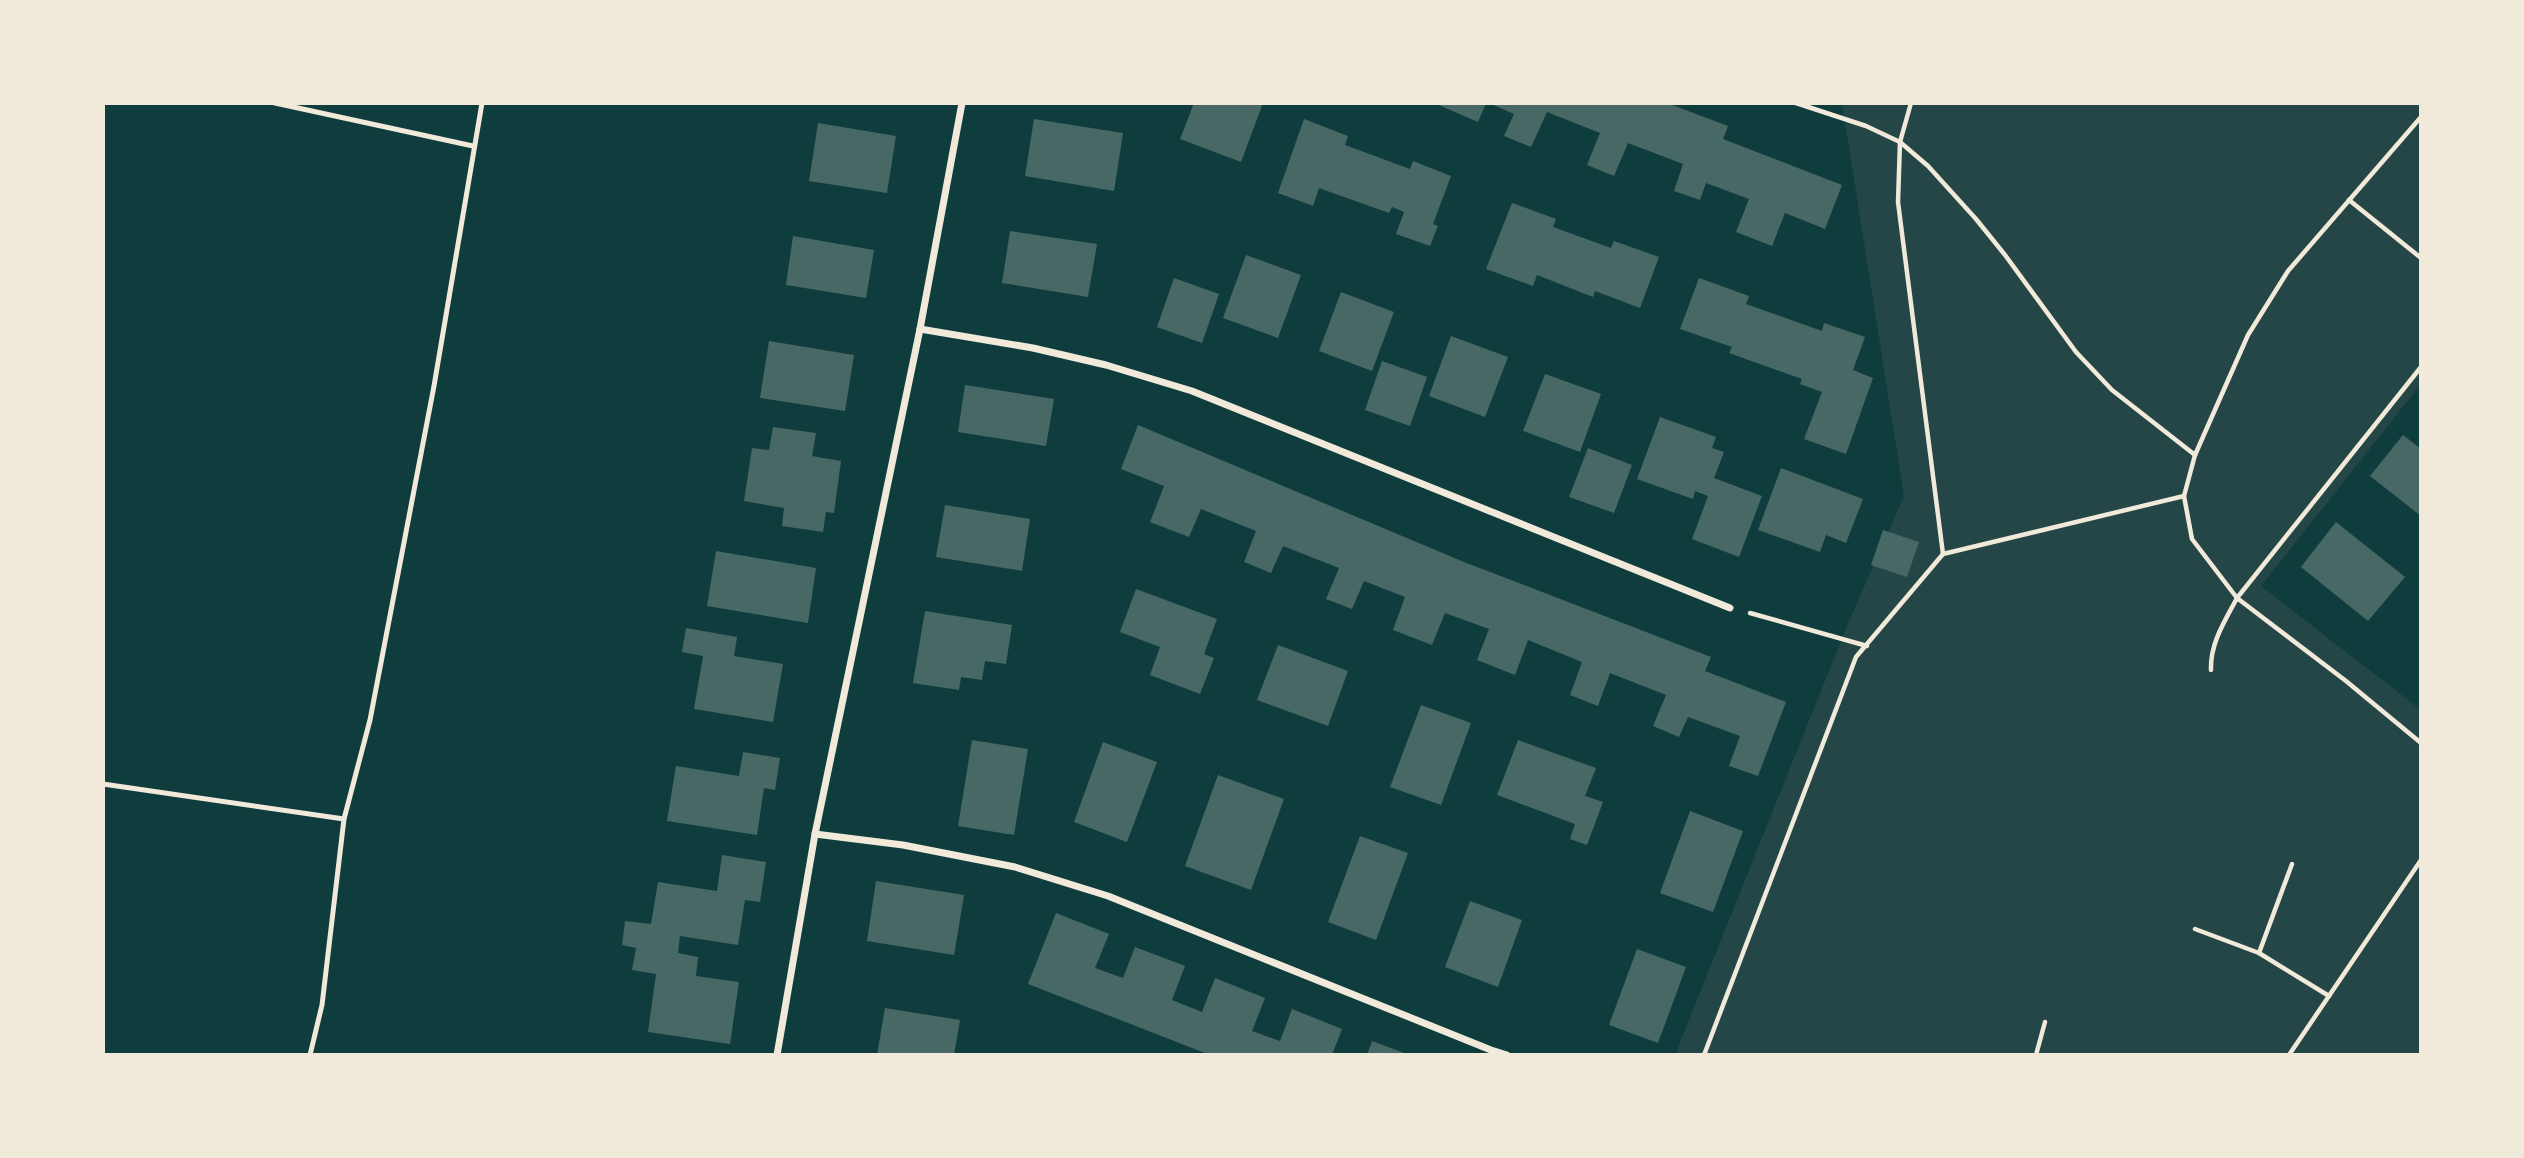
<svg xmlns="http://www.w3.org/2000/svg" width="2524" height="1158" viewBox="0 0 2524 1158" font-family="'Space Grotesk',sans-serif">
<rect width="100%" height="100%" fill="#0f3d3e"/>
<polygon fill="#244646" points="1842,103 2421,103 2421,384 2261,586 2421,710 2421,1055 1675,1055 1847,626 1904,496"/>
<g fill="#486865">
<polygon points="1194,103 1263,103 1241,162 1180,139"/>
<polygon points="1434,103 1486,103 1478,122"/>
<polygon points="1489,103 1667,103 1728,126 1723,139 1842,185 1825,229 1785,213 1772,246 1736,232 1749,199 1706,183 1700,200 1674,191 1683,164 1628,143 1614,176 1587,165 1600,133 1547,112 1531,147 1504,136 1514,114"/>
<polygon points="1034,119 1123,133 1114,191 1025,176"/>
<polygon points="1304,119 1348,136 1345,145 1410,169 1413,161 1451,176 1433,224 1438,226 1430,246 1396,234 1404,212 1392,207 1389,213 1319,188 1313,206 1278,193"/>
<polygon points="818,123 896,136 887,193 809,181"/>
<polygon points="1512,203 1556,219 1553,227 1611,248 1614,241 1659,257 1640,308 1595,291 1593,297 1537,275 1533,286 1486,269"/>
<polygon points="1010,231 1097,244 1088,297 1002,283"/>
<polygon points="793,236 874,250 866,298 786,285"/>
<polygon points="1246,255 1301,275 1278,338 1223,318"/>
<polygon points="1174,278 1219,294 1202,343 1157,327"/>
<polygon points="1699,278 1749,296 1746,304 1822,331 1824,323 1865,337 1853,370 1873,378 1846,454 1804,439 1822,392 1800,384 1802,379 1729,353 1732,347 1680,329"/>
<polygon points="1341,292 1394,312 1372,371 1319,351"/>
<polygon points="1451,336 1508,357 1485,417 1429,396"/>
<polygon points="769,341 854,355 845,411 760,398"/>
<polygon points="1382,361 1427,377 1410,426 1365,410"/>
<polygon points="1545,374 1601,394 1580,452 1523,431"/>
<polygon points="965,385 1054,399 1046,446 958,432"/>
<polygon points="1660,417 1716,437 1712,448 1724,452 1714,478 1762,496 1739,557 1692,539 1708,496 1695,491 1693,499 1637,479"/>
<polygon points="1138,425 1464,562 1711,657 1705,671 1786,702 1758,776 1729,766 1740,736 1688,717 1679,737 1653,726 1666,695 1610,673 1598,706 1570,695 1582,662 1528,640 1515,675 1477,660 1489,629 1445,613 1432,645 1393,630 1405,597 1364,581 1352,609 1326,599 1339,568 1283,546 1271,573 1244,562 1256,531 1201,509 1189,537 1150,522 1164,486 1121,469"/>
<polygon points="773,427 816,433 812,456 841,461 834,513 826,512 823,532 782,526 784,508 744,501 752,448 769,450"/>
<polygon points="2403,435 2421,449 2421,516 2370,476"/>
<polygon points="1588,448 1632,465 1614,513 1569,497"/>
<polygon points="1781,468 1863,499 1846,543 1826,535 1820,552 1758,530"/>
<polygon points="945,505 1030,519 1022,571 936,557"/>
<polygon points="2336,522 2405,577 2368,621 2301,567"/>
<polygon points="1883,530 1919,542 1907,577 1871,565"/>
<polygon points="716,551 816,568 808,623 707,606"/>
<polygon points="1136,589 1217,619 1204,654 1214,658 1200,694 1150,675 1160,647 1120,632"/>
<polygon points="925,611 1012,625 1006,664 985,661 982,680 961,677 959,690 913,683"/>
<polygon points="686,628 737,637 734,656 783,664 773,722 694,709 703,656 682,652"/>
<polygon points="1278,645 1348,671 1328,726 1257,700"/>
<polygon points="1421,705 1471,723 1441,805 1390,787"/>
<polygon points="972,740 1028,749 1014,835 958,826"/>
<polygon points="1518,740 1596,768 1585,796 1603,802 1587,845 1570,839 1575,824 1497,795"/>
<polygon points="1103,742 1157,762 1127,842 1074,822"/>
<polygon points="743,752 780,758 775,790 764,788 757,835 667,821 676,766 739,776"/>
<polygon points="1218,775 1284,799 1251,890 1185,866"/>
<polygon points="1690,811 1743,831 1713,912 1660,893"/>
<polygon points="1360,836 1408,853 1376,940 1328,922"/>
<polygon points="722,855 766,862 760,902 745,900 738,945 680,936 678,953 698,957 696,976 739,982 730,1044 648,1032 656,974 632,970 636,948 622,945 625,921 651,924 658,882 717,891"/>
<polygon points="876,881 964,895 954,955 867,941"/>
<polygon points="1470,901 1522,920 1498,987 1445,967"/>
<polygon points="1056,913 1109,934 1095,968 1123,978 1135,947 1185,966 1172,1000 1202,1012 1215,978 1265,998 1252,1031 1280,1041 1292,1009 1342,1029 1332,1055 1210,1055 1028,984"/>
<polygon points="1637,949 1686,967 1658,1043 1609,1025"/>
<polygon points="885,1008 960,1020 954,1055 877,1055"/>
<polygon points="1372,1041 1407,1054 1407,1055 1367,1055"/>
</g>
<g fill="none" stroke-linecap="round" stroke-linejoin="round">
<g stroke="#f1e9da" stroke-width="4.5">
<polyline points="1796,103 1866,126 1900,142 1928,166 1976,219 2005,255 2076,352 2112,390 2195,455"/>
<polyline points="2421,117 2288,271 2248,335 2195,455 2184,496 2192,539 2237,598 2346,681 2421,743"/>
<polyline points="2349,200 2421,258"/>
<polyline points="1943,554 2184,496"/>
<polyline points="1750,613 1867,646"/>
<path d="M2211,670C2210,643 2225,621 2237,598L2421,367"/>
<polyline points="2195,929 2259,953 2329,996"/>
<polyline points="2259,953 2292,864"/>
<polyline points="1704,1055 1856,657 1943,554 1898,202 1900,142 1911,103"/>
<polyline points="2036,1055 2045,1022"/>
<polyline points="2289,1055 2421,860"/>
</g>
<g stroke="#f1e9da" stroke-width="5">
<polyline points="275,103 473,146"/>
<polyline points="103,784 344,819"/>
<polyline points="310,1055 322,1005 344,819 370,720 434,386 482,103"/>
</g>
<g stroke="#f1e9da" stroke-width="7">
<polyline points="920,329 1033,348 1106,365 1192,391 1730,608"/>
<polyline points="815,834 903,845 1015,867 1108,896 1491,1050 1507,1055"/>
<polyline points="777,1055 815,834 920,329 962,103"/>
</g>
</g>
<rect width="2524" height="1158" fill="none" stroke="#f1e9da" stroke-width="210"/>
</svg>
